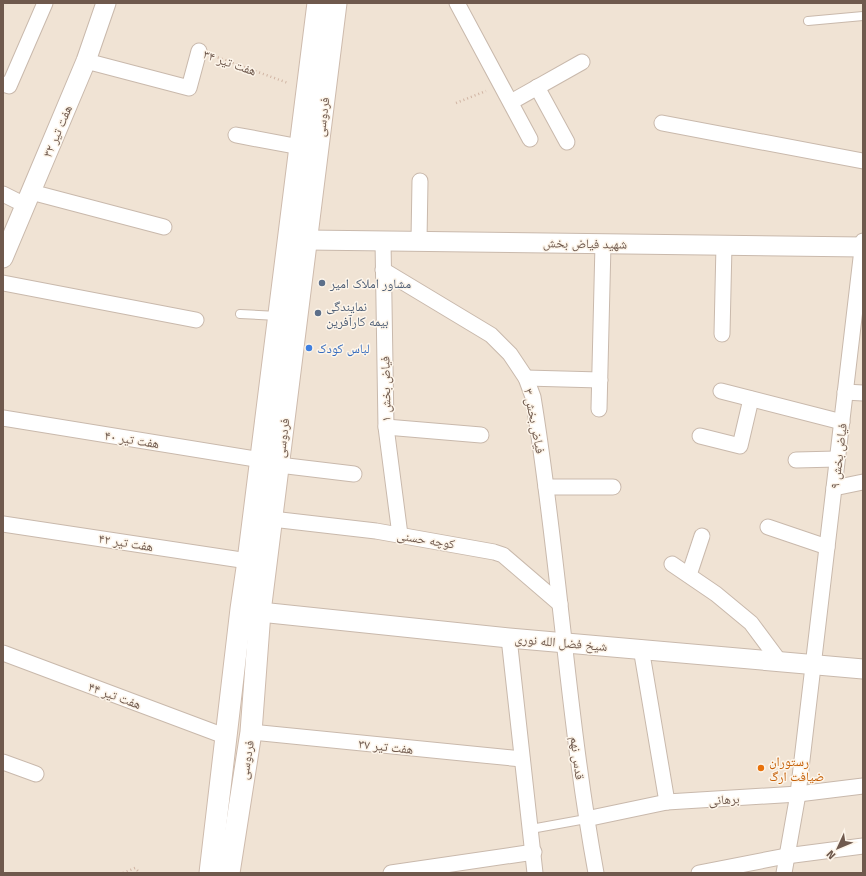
<svg xmlns="http://www.w3.org/2000/svg" width="866" height="876" viewBox="0 0 866 876" font-family="'Fira Sans','Noto Naskh Arabic',sans-serif">
<rect width="100%" height="100%" fill="#f9f1e4"/>
<rect fill="#f0e3d4" x="3" y="3" width="860" height="870"/>
<g fill="none" stroke-linecap="round" stroke-linejoin="round">
<g stroke="#c9b9ac" stroke-width="10">
<g id="service">
<polyline points="808,21 863,16"/>
<polyline points="240,314 278,316"/>
<polyline points="531,829 586,819"/>
</g>
</g>
<g stroke="#c9b9ac" stroke-width="17">
<g id="minor">
<polyline points="457,3 530,139"/>
<polyline points="86,61 189,88 199,51"/>
<polyline points="3,84 9,86 45,3"/>
<polyline points="537,87 567,142"/>
<polyline points="511,102 582,62"/>
<polyline points="662,123 863,161"/>
<polyline points="236,135 300,147"/>
<polyline points="31,192 164,227"/>
<polyline points="3,194 25,205"/>
<polyline points="419,240 420,181"/>
<polyline points="383,241 386,427 400,535"/>
<path d="M383,270L491,335L510,354L526,378L533,397C559,555 567,715 596,873"/>
<polyline points="3,283 196,320"/>
<polyline points="722,334 724,245"/>
<polyline points="526,378 600,380"/>
<polyline points="721,391 842,422"/>
<polyline points="845,392 863,393"/>
<polyline points="599,409 603,244"/>
<polyline points="3,418 261,460"/>
<polyline points="386,427 481,435"/>
<polyline points="700,436 740,446 751,399"/>
<polyline points="796,460 837,459"/>
<polyline points="279,465 354,474"/>
<polyline points="546,487 613,487"/>
<polyline points="834,488 863,482"/>
<polyline points="272,519 376,531 494,552 503,555 560,604"/>
<polyline points="3,524 248,561"/>
<polyline points="768,527 827,547"/>
<polyline points="672,564 716,594 751,623 780,662"/>
<polyline points="689,575 702,536"/>
<polyline points="509,638 535,873"/>
<polyline points="641,648 667,802"/>
<polyline points="3,653 227,737"/>
<polyline points="251,732 522,759"/>
<polyline points="3,762 36,774"/>
<polyline points="586,819 667,802 798,794 863,786"/>
<polyline points="391,873 534,852"/>
<polyline points="699,873 786,856 863,846"/>
<polyline points="784,873 798,794 863,241"/>
</g>
</g>
<g stroke="#c9b9ac" stroke-width="21">
<g id="tertiary">
<polyline points="307,240 863,247"/>
<polyline points="3,258 86,61 106,3"/>
<polyline points="260,612 509,638 863,669"/>
</g>
</g>
<g stroke="#cebbad" stroke-width="23">
<g id="secondary">
<polyline points="210,873 241,609 248,561 318,3"/>
<polyline points="229,873 251,732 260,612 336,3"/>
</g>
</g>
<g stroke="#d0b4a3" stroke-width="2.5" stroke-dasharray="1 3" stroke-linecap="butt">
<polyline points="214,56 288,83"/>
<polyline points="456,103 486,91"/>
<polyline points="123,873 135,868 140,873"/>
</g>
<use href="#service" stroke="#fff" stroke-width="8"/>
<use href="#minor" stroke="#fff" stroke-width="15"/>
<use href="#tertiary" stroke="#fff" stroke-width="19"/>
<use href="#secondary" stroke="#fff" stroke-width="21"/>
</g>
<g fill="#5c6f8a" stroke="#fdf5ea" stroke-width="1.5">
<circle cx="322" cy="283" r="4"/>
<circle cx="318" cy="313" r="4"/>
</g>
<circle fill="#3f7fe0" stroke="#fdf5ea" stroke-width="1.5" cx="309" cy="348" r="4"/>
<circle fill="#e8710a" stroke="#fdf5ea" stroke-width="1.5" cx="761" cy="768" r="4"/>
<g text-anchor="middle" stroke-width="3" stroke-linejoin="round" paint-order="stroke">
<g font-size="13" fill="#6f594d" stroke="#fdf5ea">
<text transform="translate(230 62) rotate(19)" y="5">هفت تیر ۳۴</text>
<text transform="translate(322 117) rotate(-83)" y="5">فردوسی</text>
<text transform="translate(57 131) rotate(-67)" y="5">هفت تیر ۳۲</text>
<text transform="translate(585 243) rotate(1)" y="5">شهید فیاض بخش</text>
<text transform="translate(385 389) rotate(-91)" y="5">فیاض بخش ۱</text>
<text transform="translate(535 421) rotate(79)" y="5">فیاض بخش ۳</text>
<text transform="translate(282 438) rotate(-83)" y="5">فردوسی</text>
<text transform="translate(132 439) rotate(9)" y="5">هفت تیر ۴۰</text>
<text transform="translate(838 456) rotate(-83)" y="5">فیاض بخش ۹</text>
<text transform="translate(426 539) rotate(9)" y="5">کوچه حسنی</text>
<text transform="translate(126 542) rotate(9)" y="5">هفت تیر ۴۲</text>
<text transform="translate(561 642) rotate(5)" y="5">شیخ فضل الله نوری</text>
<text transform="translate(115 695) rotate(20)" y="5">هفت تیر ۴۴</text>
<text transform="translate(386 746) rotate(6)" y="5">هفت تیر ۳۷</text>
<text transform="translate(578 758) rotate(83)" y="5">قدس نهم</text>
<text transform="translate(246 760) rotate(-81)" y="5">فردوسی</text>
<text transform="translate(724 799) rotate(-4)" y="5">برهانی</text>
</g>
<g font-size="13" fill="#4e5e75" stroke="#fdf5ea" text-anchor="start">
<text x="330" y="288">مشاور املاک امیر</text>
<text x="326" y="311">نمایندگی<tspan x="326" dy="15">بیمه کارآفرین</tspan></text>
</g>
<g font-size="13" fill="#366cbe" stroke="#fdf5ea" text-anchor="start">
<text x="317" y="353">لباس کودک</text>
</g>
<g font-size="13" fill="#c56008" stroke="#fdf5ea" text-anchor="start">
<text x="769" y="766">رستوران<tspan x="769" dy="15">ضیافت ارگ</tspan></text>
</g>
</g>
<rect width="866" height="876" fill="none" stroke="#6f594d" stroke-width="8"/>
<g transform="translate(838 848) rotate(226)" stroke="#fdf5ea" stroke-width="3" paint-order="stroke">
<path d="M0-3L7 15L0 10L-7 15Z" fill="#6f594d"/>
<text y="-6" font-size="11" font-weight="bold" text-anchor="middle" fill="#6f594d">N</text>
</g>
</svg>
